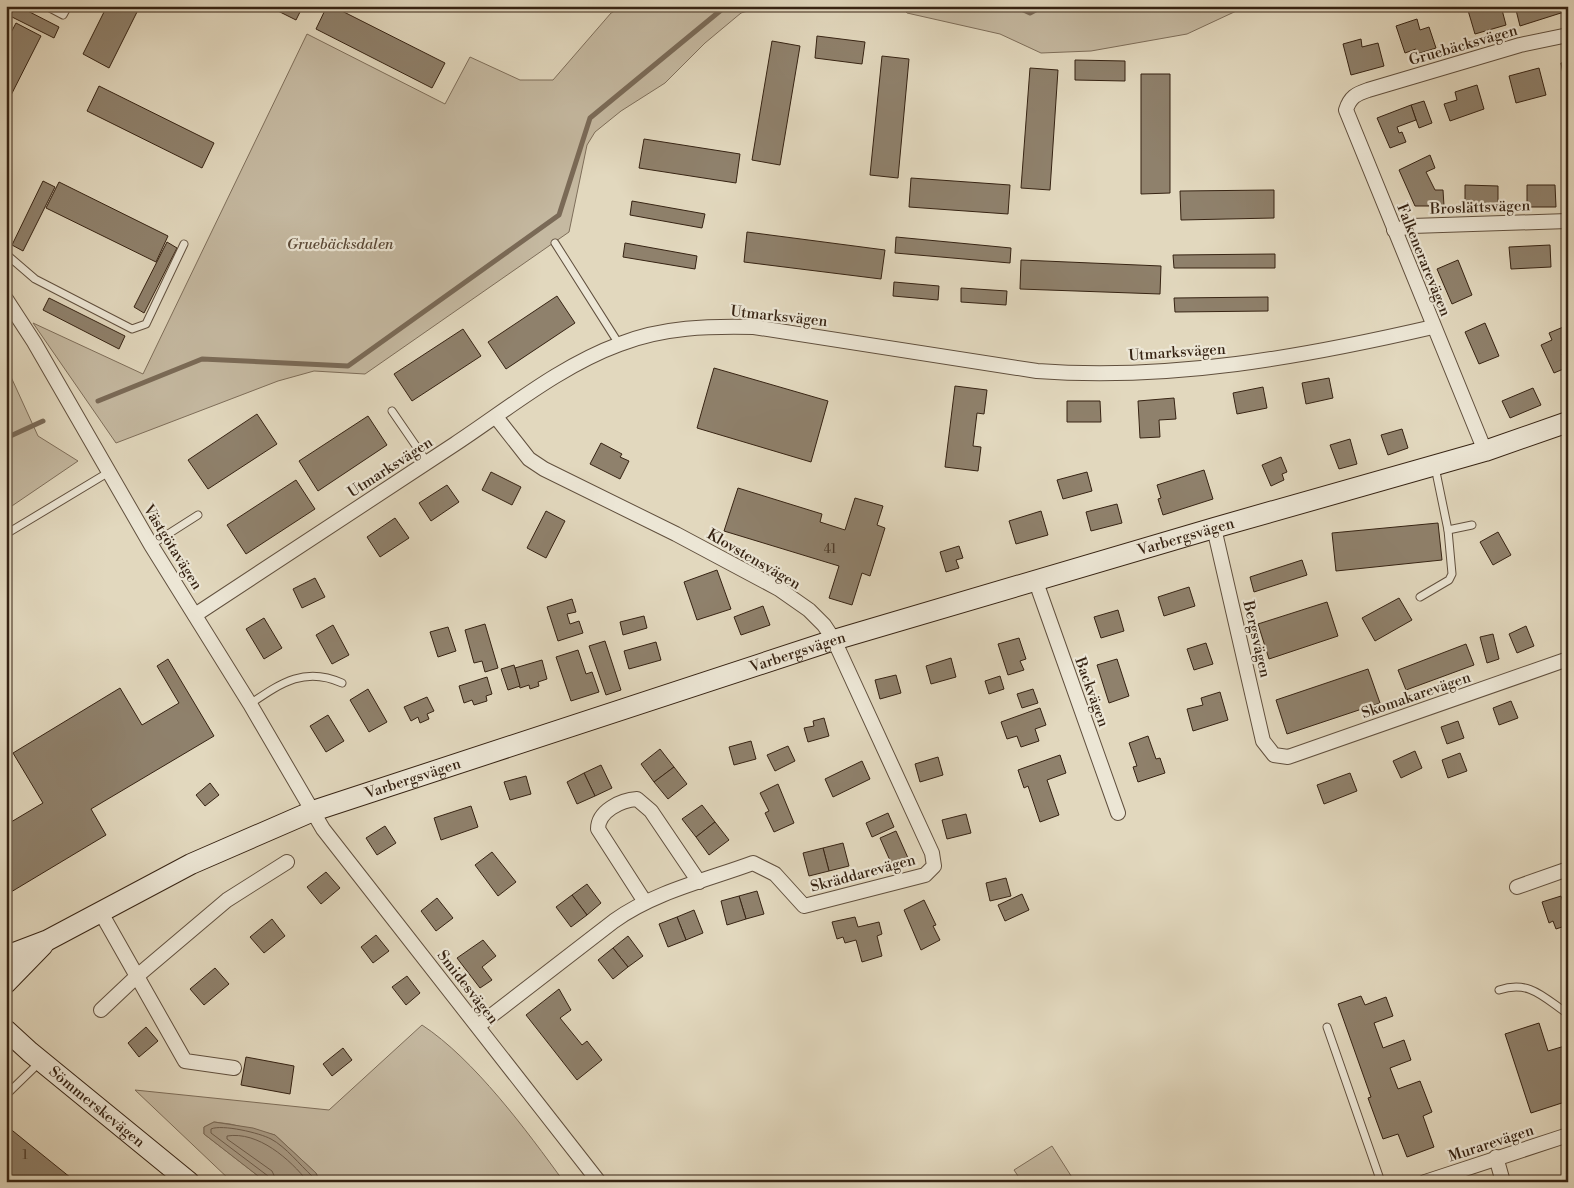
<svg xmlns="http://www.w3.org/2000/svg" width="1574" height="1188" viewBox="0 0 1574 1188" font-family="'Libre Bodoni',serif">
<rect width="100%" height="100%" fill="#e2d8be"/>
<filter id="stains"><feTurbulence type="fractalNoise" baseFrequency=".004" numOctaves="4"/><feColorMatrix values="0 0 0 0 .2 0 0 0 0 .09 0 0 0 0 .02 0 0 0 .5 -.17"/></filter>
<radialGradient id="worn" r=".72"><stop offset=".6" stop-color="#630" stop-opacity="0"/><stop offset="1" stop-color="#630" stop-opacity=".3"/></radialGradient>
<g fill="#c5b9a1" stroke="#7e6e5a">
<polygon points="624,6 764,6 741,13 705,43 665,83 621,111 595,132 587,145 569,232 365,374 314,371 278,381 116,443 33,323 143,374 307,34 445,104 470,57 520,80 553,80 611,13"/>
<polygon points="900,6 1247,6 1187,34 1091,51 1041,53 1000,34 907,13"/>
<polygon points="6,366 38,436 78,461 6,510"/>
<path d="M422,1025C474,1059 527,1131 564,1182H320L316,1173L275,1135L230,1124L214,1122L204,1127V1134L262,1179L275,1182H232L135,1090L329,1110Z"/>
<polygon points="1052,1146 1075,1182 1022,1182 1014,1170"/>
</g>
<polygon fill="#a89a84" stroke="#7a6a57" points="214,1122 253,1128 275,1135 316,1173 320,1182 275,1182 262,1179 204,1134 204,1127"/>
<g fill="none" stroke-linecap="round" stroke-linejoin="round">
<g stroke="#6f5e4c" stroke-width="1">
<path d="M270,1182L268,1176L211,1133V1129C222,1124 260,1133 271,1139C286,1147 300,1165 312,1176L315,1182"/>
<path d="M277,1182L272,1171L227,1139V1136C258,1131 290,1159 308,1182"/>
</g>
<g stroke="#7a6a57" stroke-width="5">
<polyline points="1015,6 1030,13 1043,6"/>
<polyline points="98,401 202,359 348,366 559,215 590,118 726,6"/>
<polyline points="6,438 43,421"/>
</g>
</g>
<g fill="#8f816c" stroke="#362313">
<polygon points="6,6 18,6 59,27 54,38 6,14"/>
<polygon points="107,6 140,6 109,68 83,54"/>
<polygon points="268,6 303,6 296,20"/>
<polygon points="327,6 332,6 445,63 432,88 316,29"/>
<polygon points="1501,6 1506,25 1475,34 1467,7"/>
<polygon points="1515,6 1563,6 1564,12 1520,26"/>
<polygon points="1417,19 1420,30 1429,27 1436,48 1417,54 1416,49 1405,53 1396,26"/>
<polygon points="16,23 41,36 6,105 6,42"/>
<polygon points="817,36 865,42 862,64 815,58"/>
<polygon points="1361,39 1362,47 1378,43 1384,66 1351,75 1343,44"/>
<polygon points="772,41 800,46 780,165 752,160"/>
<polygon points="882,56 909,59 898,178 870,175"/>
<polygon points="1075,60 1125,61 1125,81 1075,80"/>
<polygon points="1568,62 1568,86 1565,86 1561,63"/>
<polygon points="1030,68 1058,70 1050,190 1021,188"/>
<polygon points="1539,68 1546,95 1516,103 1509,76"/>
<polygon points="1141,74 1170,74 1170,193 1141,194"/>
<polygon points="1477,85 1484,109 1450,121 1444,104 1457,100 1455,92"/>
<polygon points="99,86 214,143 202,168 87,111"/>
<polygon points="1424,101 1432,123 1419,128 1411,105"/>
<polygon points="1411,105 1416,120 1397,127 1399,133 1402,132 1406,142 1390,148 1377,118"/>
<polygon points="644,139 740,154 736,183 639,168"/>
<polygon points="1430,155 1435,168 1426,172 1435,190 1443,190 1444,206 1415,206 1399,170"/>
<polygon points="911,178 1010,185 1008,214 909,207"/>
<polygon points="43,181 55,187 23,251 12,245"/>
<polygon points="59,182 168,236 156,262 46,208"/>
<polygon points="1465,185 1498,186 1498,207 1465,206"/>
<polygon points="1527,185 1555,185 1556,207 1527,207"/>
<polygon points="1274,190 1274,218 1181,220 1180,191"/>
<polygon points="632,201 705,214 702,228 630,215"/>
<polygon points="747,232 885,250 881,279 744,262"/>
<polygon points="896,237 1011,248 1010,263 895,253"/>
<polygon points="167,242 177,248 144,313 134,307"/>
<polygon points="625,243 697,256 695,269 623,257"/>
<polygon points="1550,245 1551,267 1511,269 1509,247"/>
<polygon points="1275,254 1275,268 1174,268 1173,255"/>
<polygon points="1021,260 1161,266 1160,294 1020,289"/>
<polygon points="1458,260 1472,295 1452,304 1437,269"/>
<polygon points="894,282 939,286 938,300 893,296"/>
<polygon points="961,288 1007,291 1006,305 961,302"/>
<polygon points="557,296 575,323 506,369 488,342"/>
<polygon points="1268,297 1268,311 1175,312 1174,298"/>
<polygon points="49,298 125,336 119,349 43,310"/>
<polygon points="1485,323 1499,356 1479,364 1465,332"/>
<polygon points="1568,325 1568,351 1562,354 1568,367 1554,373 1541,345 1552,340 1549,333"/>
<polygon points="463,329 481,356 412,401 394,374"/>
<polygon points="714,368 828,401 811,462 697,428"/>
<polygon points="1329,378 1333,398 1306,404 1302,383"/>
<polygon points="955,386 987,390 984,414 977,413 973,446 981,447 978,471 945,467"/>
<polygon points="1263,387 1267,408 1237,414 1233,393"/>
<polygon points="1533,388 1541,405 1510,418 1502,401"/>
<polygon points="1174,398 1176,419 1159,420 1160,437 1140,438 1138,401"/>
<polygon points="1067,401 1100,401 1101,422 1067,422"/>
<polygon points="257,414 277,444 208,489 188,460"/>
<polygon points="368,416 387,445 318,491 299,461"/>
<polygon points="1402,429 1408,448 1388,455 1381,435"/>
<polygon points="1350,439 1357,464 1339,469 1330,445"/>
<polygon points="601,443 622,454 620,457 629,461 620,479 590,464"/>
<polygon points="1281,457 1287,472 1282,474 1284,480 1271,486 1262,465"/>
<polygon points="1204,470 1213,499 1163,515 1158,499 1161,498 1157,485"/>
<polygon points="491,472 521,487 512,505 482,490"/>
<polygon points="1087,472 1092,491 1063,499 1057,480"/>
<polygon points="296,480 315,509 246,554 227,525"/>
<polygon points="447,485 459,502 431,521 419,503"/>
<polygon points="738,488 822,514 820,522 845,530 855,498 883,506 877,525 885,528 870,576 862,573 852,605 829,598 839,566 724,531"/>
<polygon points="1117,504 1122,523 1091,531 1086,512"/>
<polygon points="546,511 565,521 546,558 527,548"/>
<polygon points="1041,511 1048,535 1016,544 1009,521"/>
<polygon points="395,518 409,538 380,557 367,537"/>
<polygon points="1438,523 1442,560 1336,571 1332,533"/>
<polygon points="1498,532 1511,555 1493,565 1480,542"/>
<polygon points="959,546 963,558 956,560 959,568 946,572 940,552"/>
<polygon points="1302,560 1307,575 1254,592 1250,577"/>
<polygon points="717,570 731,609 697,620 684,582"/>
<polygon points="315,578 325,597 302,608 293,589"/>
<polygon points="1189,587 1195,606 1164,616 1158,597"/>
<polygon points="1399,598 1412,620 1375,641 1362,618"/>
<polygon points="572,599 576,612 567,614 570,624 579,621 583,633 558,641 547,607"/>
<polygon points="1327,602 1338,636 1269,659 1258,624"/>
<polygon points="763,606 770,625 741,635 734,617"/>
<polygon points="1118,610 1124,631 1101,638 1094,617"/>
<polygon points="644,616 647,628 623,635 620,622"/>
<polygon points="264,618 282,648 264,659 246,629"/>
<polygon points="485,624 498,668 485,672 482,661 474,663 465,630"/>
<polygon points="333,625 349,655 332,664 316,635"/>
<polygon points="1526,626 1534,646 1517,653 1509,634"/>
<polygon points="448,627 456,651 438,657 430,632"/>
<polygon points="1493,634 1499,659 1487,663 1480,637"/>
<polygon points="1019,638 1026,659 1020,661 1024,670 1008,675 998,644"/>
<polygon points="605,641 621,690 606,695 589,646"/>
<polygon points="656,642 661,660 629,669 624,651"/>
<polygon points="1206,643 1213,664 1194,670 1187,649"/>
<polygon points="1466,644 1474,665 1406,690 1398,670"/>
<polygon points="578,650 586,674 592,672 599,692 571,701 556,657"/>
<polygon points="951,658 956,677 931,684 926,666"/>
<polygon points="168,659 214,736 91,809 106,835 6,895 6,825 43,803 13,753 120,688 142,725 179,703 157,666"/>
<polygon points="1117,659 1129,696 1109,703 1097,665"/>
<polygon points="542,660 547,679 538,682 539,686 530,689 529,685 520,688 515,668"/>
<polygon points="514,665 520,686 508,690 501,669"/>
<polygon points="1368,669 1380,703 1287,734 1276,700"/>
<polygon points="896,675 901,693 880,699 875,680"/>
<polygon points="1000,676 1004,689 989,694 985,681"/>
<polygon points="487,677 492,694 486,696 487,701 474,705 472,700 464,703 459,686"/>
<polygon points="368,689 387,722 369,732 350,700"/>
<polygon points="1033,689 1038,703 1022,708 1017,694"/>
<polygon points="1220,692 1228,720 1193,731 1187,709 1203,705 1201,698"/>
<polygon points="427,697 434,711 427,714 429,719 420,723 418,717 411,721 404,707"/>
<polygon points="1511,701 1518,718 1499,725 1493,708"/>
<polygon points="1040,708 1046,725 1035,729 1039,741 1021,747 1017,736 1007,739 1001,722"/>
<polygon points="328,715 344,741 326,752 310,726"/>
<polygon points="824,718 829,736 808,742 804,728 814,726 813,721"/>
<polygon points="1458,721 1464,738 1447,744 1441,727"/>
<polygon points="1148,736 1156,759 1160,758 1165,773 1138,782 1133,767 1137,766 1129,743"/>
<polygon points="751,741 756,759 734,765 729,747"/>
<polygon points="788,746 795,761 775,771 767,755"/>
<polygon points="660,749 674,767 654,782 641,764"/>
<polygon points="1415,751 1422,768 1401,778 1393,761"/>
<polygon points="1460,753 1467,771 1448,778 1442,760"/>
<polygon points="1060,755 1066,773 1047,780 1059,815 1040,822 1028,786 1024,788 1018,770"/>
<polygon points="938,757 943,775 920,782 915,764"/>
<polygon points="862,761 870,779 833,797 825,779"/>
<polygon points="601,765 612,788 595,796 584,773"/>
<polygon points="674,767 687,784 668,799 654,782"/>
<polygon points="584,773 595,796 577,804 567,782"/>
<polygon points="1350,773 1357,791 1324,804 1317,785"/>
<polygon points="526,776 531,794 510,800 504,782"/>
<polygon points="210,783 219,795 205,806 196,795"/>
<polygon points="778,784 794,823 774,832 765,813 769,811 760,793"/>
<polygon points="702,805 715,822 696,837 682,819"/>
<polygon points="471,806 478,827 441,840 434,818"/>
<polygon points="888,813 894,827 872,837 866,823"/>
<polygon points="966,814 971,833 947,839 942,820"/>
<polygon points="715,822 729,840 709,855 696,837"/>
<polygon points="385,826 396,843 377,855 366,838"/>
<polygon points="896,831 908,858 892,865 880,838"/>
<polygon points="843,843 849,866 829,871 823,848"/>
<polygon points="823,848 829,871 809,876 803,853"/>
<polygon points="492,852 516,882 498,896 475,865"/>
<polygon points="326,872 340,888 321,904 307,887"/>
<polygon points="1006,878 1011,896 990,901 986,883"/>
<polygon points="587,884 601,903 587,915 572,895"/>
<polygon points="757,891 764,914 746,919 739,896"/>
<polygon points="1022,894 1029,910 1005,921 998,905"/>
<polygon points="572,895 587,915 571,927 556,907"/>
<polygon points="739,896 746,919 727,925 721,901"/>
<polygon points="1561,896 1568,916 1568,925 1556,929 1553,921 1549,923 1542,902"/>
<polygon points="437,898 453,918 436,931 421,911"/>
<polygon points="924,900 936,925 933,926 940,940 921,950 904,910"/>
<polygon points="694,910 703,933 686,940 677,917"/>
<polygon points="677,917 686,940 668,947 659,924"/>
<polygon points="855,917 858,927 879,922 882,934 877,936 882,956 862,962 856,940 845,943 843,937 837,939 832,922"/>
<polygon points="272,919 285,936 264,953 250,937"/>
<polygon points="376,935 389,951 373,963 361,947"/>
<polygon points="628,936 643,956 628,967 613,948"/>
<polygon points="483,940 496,956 482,967 492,980 480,988 457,958"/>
<polygon points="613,948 628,967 613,979 598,960"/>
<polygon points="215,968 229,984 204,1005 190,989"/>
<polygon points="407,976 420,993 406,1005 392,987"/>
<polygon points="559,989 571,1010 560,1018 582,1045 587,1041 602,1060 577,1080 526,1015"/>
<polygon points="1361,996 1365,1005 1386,997 1393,1016 1374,1023 1383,1048 1404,1040 1411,1060 1390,1068 1398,1089 1420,1081 1432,1112 1423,1116 1434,1147 1407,1157 1398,1134 1383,1139 1368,1098 1371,1097 1338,1004"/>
<polygon points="1539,1023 1548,1051 1568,1045 1568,1101 1531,1113 1505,1034"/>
<polygon points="146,1027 158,1041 139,1057 128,1043"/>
<polygon points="343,1048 352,1060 332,1076 323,1064"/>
<polygon points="246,1057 294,1066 290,1094 241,1085"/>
<polygon points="8,1127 76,1182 6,1182"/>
</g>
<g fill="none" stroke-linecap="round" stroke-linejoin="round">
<g stroke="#61503e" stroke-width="9">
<g id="lane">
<polyline points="46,6 63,15 68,6"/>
<polyline points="555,243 619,344"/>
<polyline points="6,254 35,279 132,329 146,324 184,244"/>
<polyline points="392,411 427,462"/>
<polyline points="1448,530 1472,525"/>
<polyline points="6,534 109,472"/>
<polyline points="151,545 198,515"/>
<polyline points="1420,597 1449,580 1452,574 1448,530 1435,467"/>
<path d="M250,704C281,683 305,666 342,683"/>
<path d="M1499,990C1530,980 1543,997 1568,1014"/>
<polyline points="1327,1027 1381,1182"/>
<polyline points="6,1095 40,1062"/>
</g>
</g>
<g stroke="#61503e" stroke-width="16">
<g id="street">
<polyline points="1394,230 1412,226 1568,221"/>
<polyline points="6,299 34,342 151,545 250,704 323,829 599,1182"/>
<path d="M1485,451L1346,110C1350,97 1356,94 1368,90L1520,45L1568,35"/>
<polyline points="1214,528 1263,741 1274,755 1288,757 1568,659"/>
<polyline points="1036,582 1118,813"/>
<path d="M195,615C282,558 369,501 455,444C508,409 560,366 620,344C663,327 709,326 754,327L1037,371C1171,381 1303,357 1433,327"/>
<polyline points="1517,887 1568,869"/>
<path d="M645,902L598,829C598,811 621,800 637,799L651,811L699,882"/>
<polyline points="100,911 185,1061 234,1068"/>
<polyline points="101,1010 136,977 227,900 287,862"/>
<path d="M478,1026L614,921C654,892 707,880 753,863L775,874L804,906L925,875L934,866L932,853L834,640L824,625L809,610L779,589L676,534L544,469L529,459L496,417"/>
<polyline points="1496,1157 1503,1182"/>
<polyline points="1425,1182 1568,1135"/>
</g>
</g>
<g stroke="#362313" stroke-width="22">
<g id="secondary">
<path id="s1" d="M6,956L48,940L191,864L313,811L834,640L1214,528L1485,451L1568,422"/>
<polyline points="6,983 43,945"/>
<path id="s2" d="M6,1030L30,1052L189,1182"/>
</g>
</g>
<use href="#lane" stroke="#ece6d5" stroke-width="7"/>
<use href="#street" stroke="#ece6d5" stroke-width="14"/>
<use href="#secondary" stroke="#ece6d5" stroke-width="20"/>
</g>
<g text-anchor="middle" stroke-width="4.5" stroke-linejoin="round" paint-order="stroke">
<g font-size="12" fill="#4c3a29">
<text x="830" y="553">41</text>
<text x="25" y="1159">1</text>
</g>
<g font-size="15" fill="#362313" stroke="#ece6d5">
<text transform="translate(1463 45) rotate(-16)" y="5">Gruebäcksvägen</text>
<text transform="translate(1480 207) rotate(-2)" y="5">Broslättsvägen</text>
<text transform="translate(1424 260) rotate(68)" y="5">Falkenerarevägen</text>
<text transform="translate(779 316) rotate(6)" y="5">Utmarksvägen</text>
<text transform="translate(1177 352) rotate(-4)" y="5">Utmarksvägen</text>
<text transform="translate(390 467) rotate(-33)" y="5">Utmarksvägen</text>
<text dy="5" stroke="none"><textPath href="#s1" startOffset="1255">Varbergsvägen</textPath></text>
<text transform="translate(173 547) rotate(58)" y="5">Västgötavägen</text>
<text transform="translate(754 559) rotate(30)" y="5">Klovstensvägen</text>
<text transform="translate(1257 639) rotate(77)" y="5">Bergsvägen</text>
<text dy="5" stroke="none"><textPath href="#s1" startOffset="850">Varbergsvägen</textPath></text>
<text transform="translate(1092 692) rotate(70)" y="5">Backvägen</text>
<text transform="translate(1416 695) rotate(-19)" y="5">Skomakarevägen</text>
<text dy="5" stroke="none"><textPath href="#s1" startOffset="445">Varbergsvägen</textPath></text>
<text transform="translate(863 873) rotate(-15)" y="5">Skräddarevägen</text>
<text transform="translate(468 987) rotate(52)" y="5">Smidesvägen</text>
<text dy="5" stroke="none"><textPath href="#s2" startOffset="119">Sömmerskevägen</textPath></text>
<text transform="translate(1491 1143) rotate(-18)" y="5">Murarevägen</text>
</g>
<g font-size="15" font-style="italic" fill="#5a4836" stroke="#ece6d5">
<text x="340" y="249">Gruebäcksdalen</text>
</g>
</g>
<rect width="1574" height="1188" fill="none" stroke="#e2d8be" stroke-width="25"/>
<rect x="8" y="8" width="1559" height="1173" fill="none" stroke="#362313" stroke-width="2.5"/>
<rect x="12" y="12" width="1549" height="1163" fill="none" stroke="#362313"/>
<rect width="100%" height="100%" filter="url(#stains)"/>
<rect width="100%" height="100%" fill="url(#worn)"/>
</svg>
